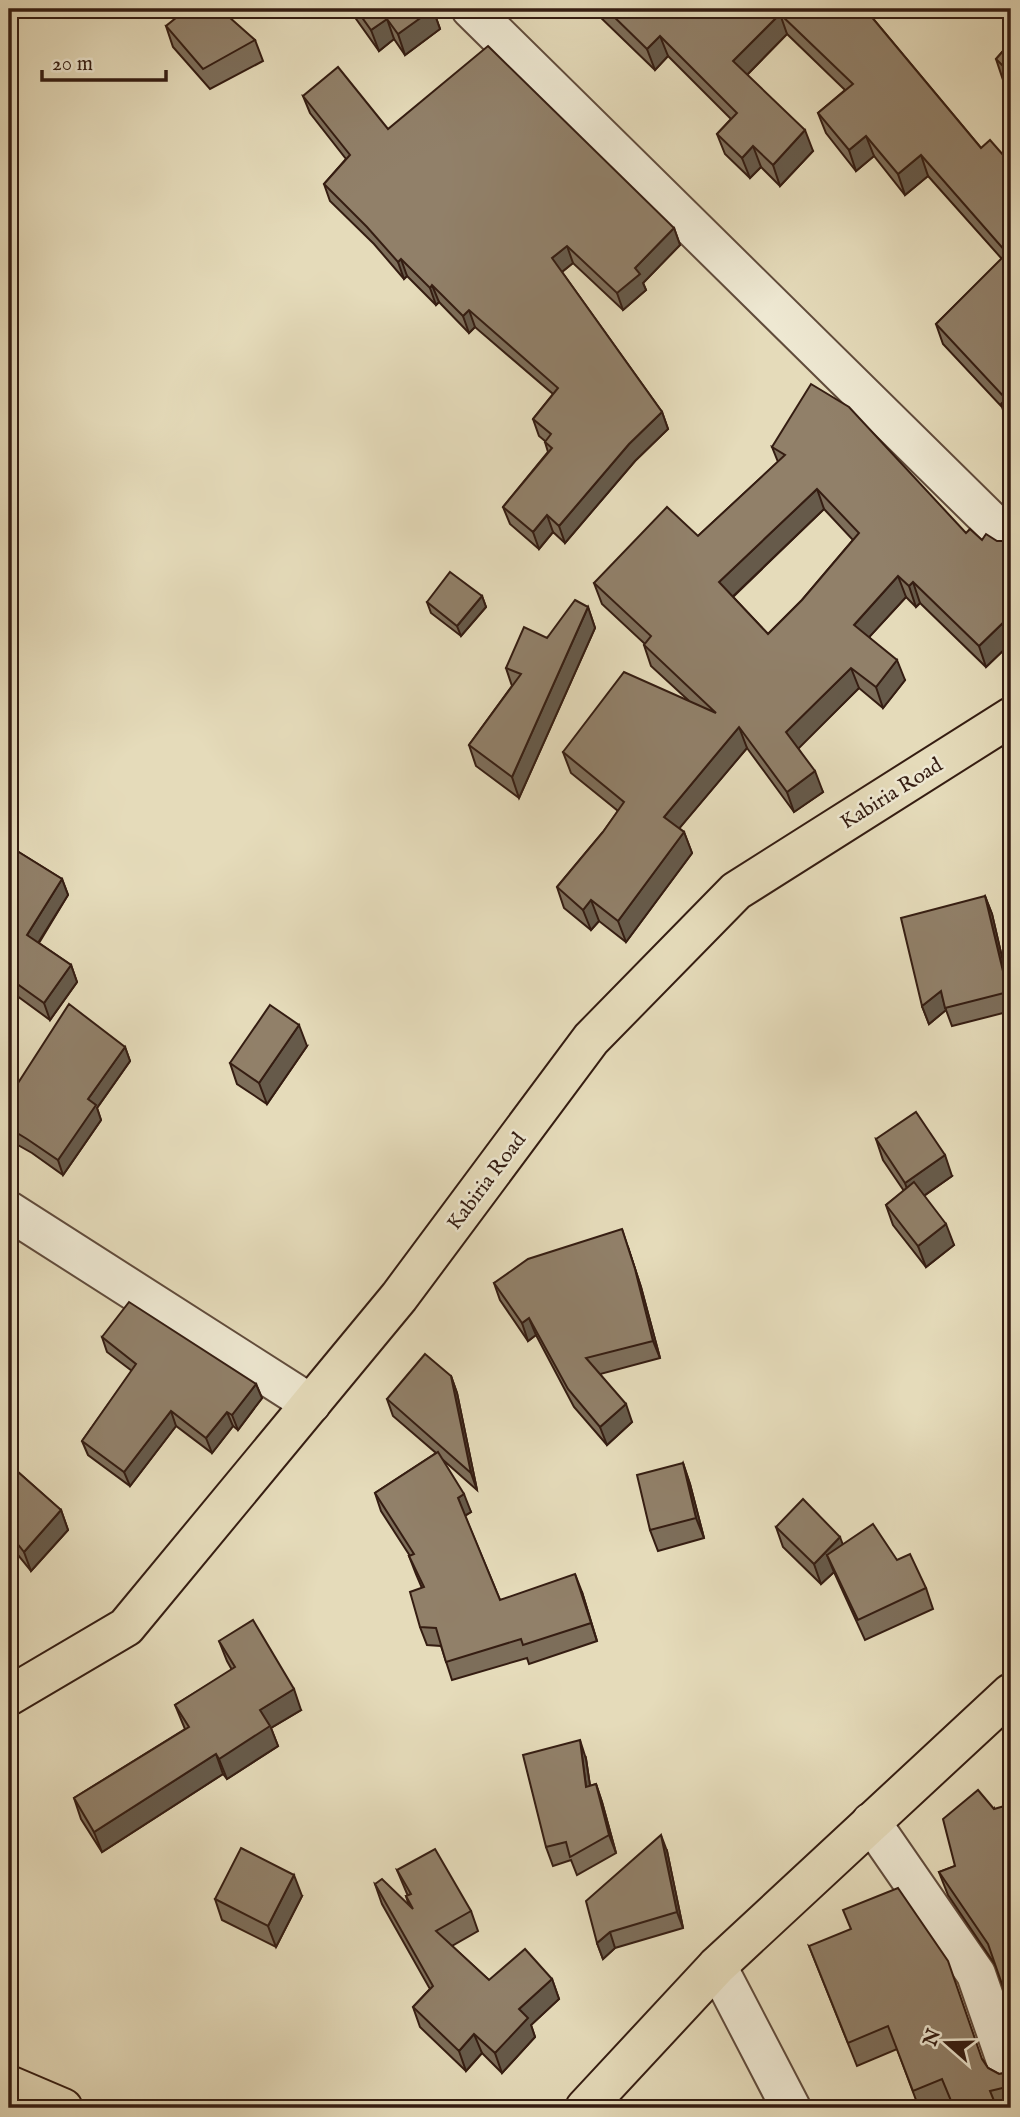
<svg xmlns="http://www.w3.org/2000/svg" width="1020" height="2117" viewBox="0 0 1020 2117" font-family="'IM FELL English',serif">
<rect width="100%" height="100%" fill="#e5dbba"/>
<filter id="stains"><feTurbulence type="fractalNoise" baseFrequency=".00286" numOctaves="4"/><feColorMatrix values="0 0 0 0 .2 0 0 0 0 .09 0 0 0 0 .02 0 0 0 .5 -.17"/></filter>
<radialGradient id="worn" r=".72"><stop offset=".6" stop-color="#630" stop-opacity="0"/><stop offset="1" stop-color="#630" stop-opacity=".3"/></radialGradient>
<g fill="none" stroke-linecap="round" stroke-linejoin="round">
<g stroke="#614c3c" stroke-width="42">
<g id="minor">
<polyline points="471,9 1011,541"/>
<polyline points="9,1211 311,1404"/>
<polyline points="871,1822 976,1974 1011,2075"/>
<polyline points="717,1966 791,2108"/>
</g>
</g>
<g stroke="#351d12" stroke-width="42">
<g id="major">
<polyline points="9,1696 126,1627 399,1297 591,1039 736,891 1011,717"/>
<polyline points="9,2085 63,2108"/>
<polyline points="585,2108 717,1966 1011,1693"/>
</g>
</g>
<use href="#minor" stroke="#eee8d2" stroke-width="38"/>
<use href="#major" stroke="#e5dbba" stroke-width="38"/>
</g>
<g fill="#7d6e5a" stroke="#351d12" stroke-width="2" fill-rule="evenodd">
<polygon points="349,9 438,9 434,12 440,29 405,55 394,39 379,51"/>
<polygon points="596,9 865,9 981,148 1011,164 1011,428 1008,425 1002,407 943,344 936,324 1002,259 928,176 905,195 874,156 856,171 826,133 818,113 845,90 787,34 747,75 813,151 780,186 761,167 750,178 725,154 717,134 731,119 668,56 655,70 598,15"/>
<polygon points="166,26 255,40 263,61 210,89 173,47"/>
<polygon points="1011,42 1011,87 1003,80 996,59"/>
<polygon points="303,96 388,129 674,228 680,245 643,283 646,290 623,310 573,263 562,272 662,412 668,429 635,461 565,543 553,532 539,549 510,524 503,507 548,452 545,442 545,441 539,436 533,419 553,394 475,327 469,333 439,302 436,305 407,276 404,279 374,244 330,201 324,184 346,159 310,113"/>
<path d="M772,447L982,540L1011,542V643L986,667L920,603L916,607L906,597L869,637L905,680L883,708L859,688L798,748L823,792L794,812L747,748L679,828L684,832L692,853L626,942L599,921L591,930L564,908L557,887L603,832L618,811L571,773L563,752L688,700L651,666L644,645L645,644L602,604L594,583L698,536L778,462ZM824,509L853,540L802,600L768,634L733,597Z"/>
<polygon points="482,596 486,607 461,636 431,613 427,602"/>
<polygon points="588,607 595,628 519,798 476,766 469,745 512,686 506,668"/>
<polygon points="9,846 62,879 68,895 39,943 71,965 77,982 50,1020 9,990"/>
<polygon points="985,896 992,914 1011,996 1011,1011 952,1026 946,1010 929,1024 922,1006"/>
<polygon points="307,1046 267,1104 237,1084 230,1063"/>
<polygon points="125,1047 130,1061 97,1108 101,1120 63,1175 32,1153 9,1140 9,1097"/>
<polygon points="876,1139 952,1176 924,1196 954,1245 926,1267 893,1225 886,1205 904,1191 883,1160"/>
<polygon points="628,1247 641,1287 660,1358 600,1374 632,1422 607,1445 574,1407 536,1335 528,1341 500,1300 494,1283"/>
<polygon points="102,1337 256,1384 262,1398 238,1430 233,1426 212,1453 176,1426 130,1486 88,1455 82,1441 132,1371 107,1352"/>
<polygon points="451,1376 457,1393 477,1490 442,1459 471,1512 465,1516 500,1600 582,1592 597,1641 529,1664 527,1658 452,1680 441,1646 427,1645 420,1627 422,1588 416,1574 409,1556 410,1556 381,1511 375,1493 436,1453 393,1416 387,1399"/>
<polygon points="683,1463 690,1484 704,1538 658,1551 650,1530"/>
<polygon points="9,1464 61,1510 68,1530 31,1571 9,1544"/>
<polygon points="776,1527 843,1544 897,1560 926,1588 933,1609 865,1640 834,1572 821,1584 783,1547"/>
<polygon points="219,1641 301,1710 271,1728 278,1746 227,1779 223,1774 102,1852 81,1819 74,1798 185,1729 175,1705 232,1670 227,1661"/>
<polygon points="586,1759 590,1786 596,1784 602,1802 616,1853 577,1875 571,1860 553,1866 546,1847"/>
<polygon points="994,1809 996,1966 948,1895 939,1872 955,1866"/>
<polygon points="667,1851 683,1928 615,1948 603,1959 597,1943"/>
<polygon points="397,1870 471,1911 478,1931 452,1946 489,1980 552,1979 559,1999 531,2025 535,2037 502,2073 482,2053 466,2071 420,2027 413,2007 430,1989 382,1904 375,1884 409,1906 406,1896 408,1896"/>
<polygon points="302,1896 276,1947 222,1920 215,1899"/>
<polygon points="809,1946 983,2060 988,2068 999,2074 1011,2072 1011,2108 953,2108 951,2102 935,2108 919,2108 897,2049 857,2066"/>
</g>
<g fill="#665a4a" stroke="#351d12" stroke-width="2">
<polygon points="428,9 438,9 434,12 440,29 405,55 398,34"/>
<polygon points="780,14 787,34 740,82 733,61"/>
<polygon points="387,19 394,39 379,51 371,30"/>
<polygon points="660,36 668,56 655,70 647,49"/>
<polygon points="805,130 813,151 780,186 773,165"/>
<polygon points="866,136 874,156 856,171 849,150"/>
<polygon points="753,146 761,167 750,178 742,158"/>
<polygon points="921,155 928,176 905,195 898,174"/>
<polygon points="674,228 680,245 643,283 646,290 623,310 617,293 635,268"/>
<polygon points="567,246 573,263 558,275 552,258"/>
<polygon points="401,259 407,276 404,279 398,262"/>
<polygon points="432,285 439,302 436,305 430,288"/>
<polygon points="469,310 475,327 469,333 463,316"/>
<polygon points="662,412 668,429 635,461 565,543 559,526 629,444"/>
<polygon points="817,489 824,509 726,603 719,582"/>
<polygon points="547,515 553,532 539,549 533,532"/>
<polygon points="898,576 906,597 862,645 854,625"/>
<polygon points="913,582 920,603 916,607 909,586"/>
<polygon points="482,596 486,607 461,636 457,626"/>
<polygon points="588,607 595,628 519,798 512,777"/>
<polygon points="1011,615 1011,643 986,667 979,646"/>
<polygon points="897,660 905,680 883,708 876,687"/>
<polygon points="851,668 859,688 794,753 786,732"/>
<polygon points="739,727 747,748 672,837 664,817"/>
<polygon points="815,771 823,792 794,812 787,792"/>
<polygon points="684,832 692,853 626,942 618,921"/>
<polygon points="62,879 68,895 33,951 27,935"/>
<polygon points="985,896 992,914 1011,996 1011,1000 1008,992"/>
<polygon points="591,900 599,921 591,930 583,910"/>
<polygon points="71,965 77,982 50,1020 44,1003"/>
<polygon points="941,991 946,1010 929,1024 922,1006"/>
<polygon points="299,1025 307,1046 267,1104 259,1083"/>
<polygon points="125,1047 130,1061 97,1108 101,1120 63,1175 58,1160 88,1099"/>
<polygon points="945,1155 952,1176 912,1204 905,1183"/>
<polygon points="946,1224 954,1245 926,1267 918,1246"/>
<polygon points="622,1229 641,1287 660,1358 653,1341"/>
<polygon points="529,1318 536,1335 528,1341 522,1323"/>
<polygon points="451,1376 457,1393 477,1490 471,1473"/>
<polygon points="256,1384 262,1398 238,1430 232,1415"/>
<polygon points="626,1404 632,1422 607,1445 600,1427"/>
<polygon points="171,1411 176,1426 130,1486 124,1472"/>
<polygon points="227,1412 233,1426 212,1453 206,1438"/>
<polygon points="683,1463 690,1484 704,1538 696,1518"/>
<polygon points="464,1494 471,1512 464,1516 458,1498"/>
<polygon points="61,1510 68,1530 31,1571 24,1552"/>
<polygon points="840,1537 848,1558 827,1555 834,1572 821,1584 814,1564"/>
<polygon points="575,1574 582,1592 597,1641 591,1623"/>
<polygon points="294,1689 301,1710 271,1728 278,1746 227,1779 219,1759 260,1710"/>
<polygon points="580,1740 586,1759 593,1805 586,1787"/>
<polygon points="216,1754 223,1774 102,1852 94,1832"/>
<polygon points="596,1784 602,1802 616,1853 609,1835"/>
<polygon points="661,1835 667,1851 683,1928 677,1912"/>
<polygon points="294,1875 302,1896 276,1947 268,1926"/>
<polygon points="610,1932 615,1948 603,1959 597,1943"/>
<polygon points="552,1979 559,1999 531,2025 535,2037 502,2073 495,2053 519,2009"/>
<polygon points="474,2034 482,2053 466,2071 459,2051"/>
</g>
<g fill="#918069" stroke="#351d12" stroke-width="2" fill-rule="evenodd">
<polygon points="187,9 220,9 255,40 203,69 166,26"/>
<polygon points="356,9 433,9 398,34 387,19 371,30"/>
<polygon points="606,9 865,9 981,148 990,140 1011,164 1011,416 1001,404 1006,399 936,324 1007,253 921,155 898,174 866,136 849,150 818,113 853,84 780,14 733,61 805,130 773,165 753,146 742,158 717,134 737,113 660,36 647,49"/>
<polygon points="1011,42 1011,74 996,59"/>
<polygon points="488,46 674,228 635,268 640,274 617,293 567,246 552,258 662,412 629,444 559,526 547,515 533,532 503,507 552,448 545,442 551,434 533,419 558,388 469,310 463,316 432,285 430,288 401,259 398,262 367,227 324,184 350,155 303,96 338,67 388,129"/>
<path d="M811,384L849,407L966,533L970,529L982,540L986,534L997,541H1010L1011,542V615L979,646L913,582L909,586L898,576L854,625L897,660L876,687L851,668L786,732L815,771L787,792L739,727L664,817L684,832L618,921L591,900L583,910L557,887L603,832L624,802L563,752L624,672L716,713L644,645L651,636L594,583L667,507L698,536L785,455L772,447ZM817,489L859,533L802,600L768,634L719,582Z"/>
<polygon points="450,572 482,596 457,626 427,602"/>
<polygon points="575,600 588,607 512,777 469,745 521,674 506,668 524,627 547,638"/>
<polygon points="9,846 62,879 27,935 71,965 44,1003 9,978"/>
<polygon points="985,896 1008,992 945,1008 941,991 922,1006 901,918"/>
<polygon points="69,1004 125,1047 88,1099 96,1105 58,1160 27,1139 9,1128 9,1097"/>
<polygon points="270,1005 299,1025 259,1083 230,1063"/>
<polygon points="916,1112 945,1155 905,1183 876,1139"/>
<polygon points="914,1182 946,1224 918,1246 886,1205"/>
<polygon points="622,1229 635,1269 653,1341 586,1358 626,1404 600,1427 568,1389 529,1318 522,1323 494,1283 528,1259"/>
<polygon points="129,1302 256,1384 232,1415 227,1412 206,1438 171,1411 124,1472 82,1441 136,1364 102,1337"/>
<polygon points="425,1354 451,1376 471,1473 387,1399"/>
<polygon points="438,1452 464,1494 458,1498 500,1600 575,1574 591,1623 523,1645 521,1639 446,1662 436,1628 420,1627 410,1592 424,1587 409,1556 414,1554 375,1493"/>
<polygon points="683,1463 696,1518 650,1530 637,1475"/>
<polygon points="9,1464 61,1510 24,1552 9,1533"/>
<polygon points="803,1499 840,1537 814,1564 776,1527"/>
<polygon points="873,1524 897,1560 910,1554 926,1588 858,1620 827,1555"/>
<polygon points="253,1620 294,1689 260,1710 270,1726 219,1759 216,1754 94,1832 74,1798 189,1727 175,1705 235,1667 219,1641"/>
<polygon points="580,1740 586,1787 596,1784 609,1835 570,1857 566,1842 546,1847 523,1755"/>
<polygon points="978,1790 994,1809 1011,1804 1011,2010 988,1944 939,1872 955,1866 943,1819"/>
<polygon points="661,1835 677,1912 610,1932 597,1943 586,1901"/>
<polygon points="241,1848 294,1875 268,1926 215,1899"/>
<polygon points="435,1849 471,1911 436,1931 489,1980 525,1949 552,1979 519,2009 528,2018 495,2053 474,2034 459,2051 413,2007 433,1986 375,1884 382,1879 413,1909 406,1896 411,1894 397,1870"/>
<polygon points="898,1888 948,1961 982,2059 988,2068 999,2074 1011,2072 1011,2086 990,2091 997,2108 954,2108 942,2079 913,2091 888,2026 848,2043 809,1946 851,1929 843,1910"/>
</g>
<g text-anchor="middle" stroke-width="5" stroke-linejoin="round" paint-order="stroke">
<g font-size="21" fill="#351d12" stroke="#eee8d2">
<text transform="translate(891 793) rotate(-32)" y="7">Kabiria Road</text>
<text transform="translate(486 1181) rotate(-53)" y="7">Kabiria Road</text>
</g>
</g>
<rect width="1020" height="2117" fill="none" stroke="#e5dbba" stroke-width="35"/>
<rect x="10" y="10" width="999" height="2096" fill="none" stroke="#351d12" stroke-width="3.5"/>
<rect x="18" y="18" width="985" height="2082" fill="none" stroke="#351d12" stroke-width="2"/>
<g transform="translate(947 2043) rotate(290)" stroke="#eee8d2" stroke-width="5" paint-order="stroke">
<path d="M0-5L12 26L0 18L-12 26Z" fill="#351d12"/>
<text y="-10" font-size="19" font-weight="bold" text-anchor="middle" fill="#351d12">N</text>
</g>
<path d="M42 70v10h124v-10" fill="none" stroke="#351d12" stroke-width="3.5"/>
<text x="52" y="70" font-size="21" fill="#351d12" stroke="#eee8d2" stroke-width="5" paint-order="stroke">20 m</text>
<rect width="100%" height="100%" filter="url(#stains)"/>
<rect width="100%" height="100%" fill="url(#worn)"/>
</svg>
